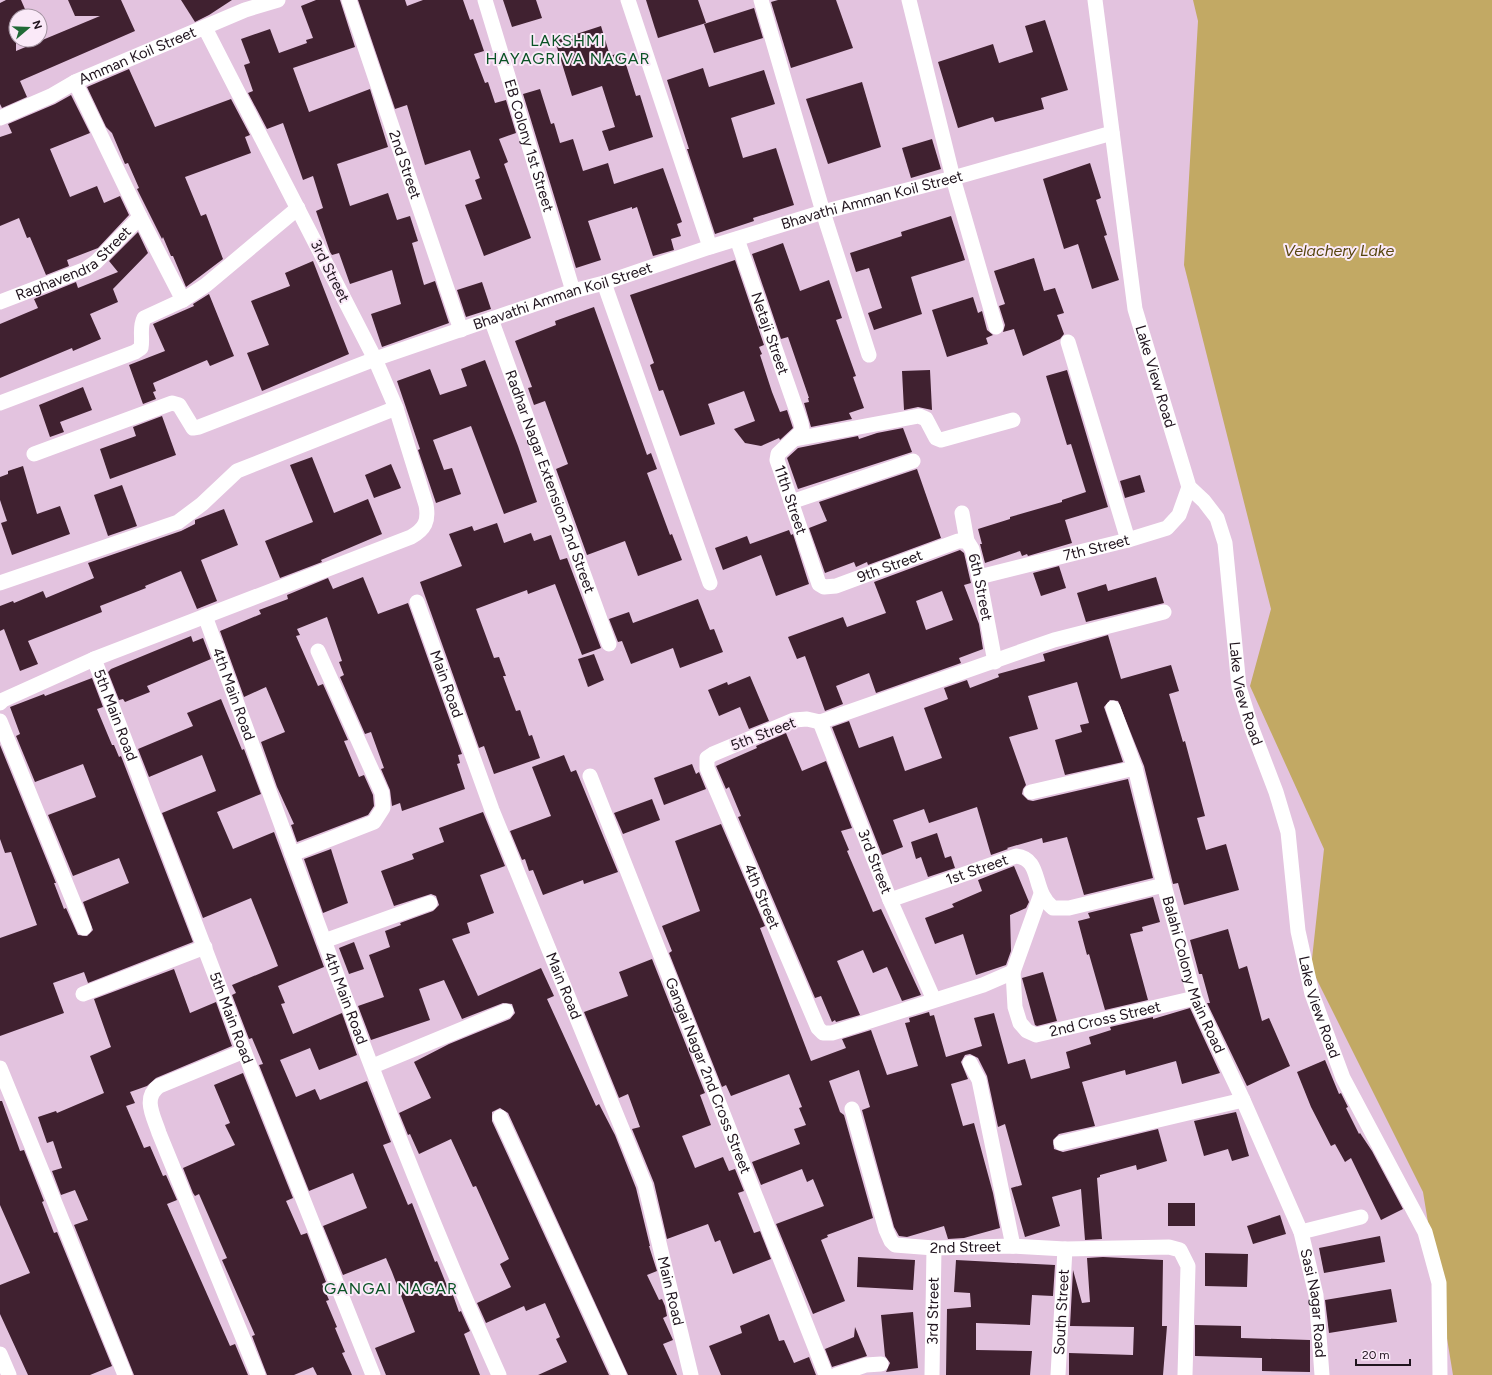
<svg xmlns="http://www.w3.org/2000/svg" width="1492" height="1375" viewBox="0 0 1492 1375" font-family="Figtree,sans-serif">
<rect width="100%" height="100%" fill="#e3c3df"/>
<polygon fill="#c2a964" points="1193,0 1492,0 1492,1375 1453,1375 1423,1192 1311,968 1324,849 1250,686 1271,609 1184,265 1198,21"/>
<g fill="#402130" fill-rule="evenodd">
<polygon points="6,0 21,0 28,16 16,16 16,51 100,16 75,16 68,0 121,0 135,31 20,81 27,97 2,108 0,104 0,3"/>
<polygon points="181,0 232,0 209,15 195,22"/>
<polygon points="316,0 340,0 355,47 293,68 309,112 370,89 388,147 337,164 350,206 388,193 397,220 410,216 418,241 412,243 424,285 435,281 449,323 382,347 371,314 401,304 392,270 350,284 339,253 332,255 330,252 316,211 323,208 313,176 303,180 283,123 267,129 248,93 253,91 244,65 250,63 241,39 270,29 279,53 307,43 306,40 313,38 301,6"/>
<polygon points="358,0 405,0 407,6 423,0 463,0 470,20 473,19 484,51 474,54 485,83 488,82 495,103 506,100 516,133 499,139 508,162 504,164 531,238 484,256 465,205 482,199 475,180 480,178 470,150 425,165 407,105 395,109"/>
<polygon points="503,0 536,0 542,18 512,27"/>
<polygon points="646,0 698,0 706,23 658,38"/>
<polygon points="778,0 836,0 853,48 791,68 771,2"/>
<polygon points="754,8 763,38 714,53 704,24"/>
<polygon points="1045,20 1068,90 1041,98 1044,109 995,122 993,117 958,128 938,62 993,44 999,63 1033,52 1025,26"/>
<polygon points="601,26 610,56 622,52 636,96 640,95 653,137 609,151 602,131 615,127 602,86 572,96 555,41"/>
<polygon points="703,68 709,87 764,70 775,104 731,118 743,158 776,148 794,205 753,218 754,221 715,234 687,149 689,149 667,80"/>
<polygon points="129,69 155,127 231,99 250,135 245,137 251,153 185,177 201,216 206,214 223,259 186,287 173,256 171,256 163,237 162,239 137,189 139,188 128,163 125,164 112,133 106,127 87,87"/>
<polygon points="862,82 881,147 828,164 806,99"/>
<polygon points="540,89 551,124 554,123 560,143 573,139 583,171 608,163 614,184 663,168 682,222 677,224 681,236 671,239 674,250 653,256 637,207 632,209 632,207 588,221 601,260 576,268 523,94"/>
<polygon points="71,95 90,133 50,149 70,197 97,186 104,203 120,196 129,215 98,248 67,260 69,266 46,275 30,237 27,238 19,218 0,226 0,137 12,133 8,124 55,104"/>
<polygon points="932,139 941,169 911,178 902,148"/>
<polygon points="1090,163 1101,198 1096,200 1107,235 1104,236 1119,280 1092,289 1078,244 1064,249 1043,179"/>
<polygon points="951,216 965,260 911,277 922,314 874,330 868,313 882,308 869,268 856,272 850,253 902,236 901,232"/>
<polygon points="138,232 148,253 113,289 118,302 90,314 101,339 73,351 72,348 0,378 0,324 38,308 34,299 76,282 78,288 118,272 109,261"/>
<polygon points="783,243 800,291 829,280 842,318 836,320 856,376 853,377 864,408 849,413 852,419 811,427 804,403 809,402 808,398 809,398 788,337 781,339 752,254"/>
<polygon points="1034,258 1044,291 1055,288 1064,313 1057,315 1064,334 1060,339 1023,356 1014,329 1003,332 1005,325 999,306 1005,304 994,271"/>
<polygon points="735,260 764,345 759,347 762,354 760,355 772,392 780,412 787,410 793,428 780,440 779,438 761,446 745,443 734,429 755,421 744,391 708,404 715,424 680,436 663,390 659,391 650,365 654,363 630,295"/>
<polygon points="313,261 349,354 262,391 247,353 269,345 251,301 290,286 285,273"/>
<polygon points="482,282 491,309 466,317 457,290"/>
<polygon points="209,294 234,356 210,366 207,360 153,383 156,391 153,392 156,399 143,404 129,365 165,351 153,324 194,306 193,304"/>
<polygon points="973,297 978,313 982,311 987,330 993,335 986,338 988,344 947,357 932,310"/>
<polygon points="594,307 647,455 651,453 657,469 647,473 670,535 672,534 682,560 638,576 625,541 587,555 556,469 568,464 545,401 534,405 528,388 532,387 515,341 556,325 555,321"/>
<polygon points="485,360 518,446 537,502 504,514 471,426 433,440 444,470 452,468 461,494 436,503 418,450 420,449 397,381 430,369 440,395 467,386 461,369"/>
<polygon points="930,370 932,410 918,407 904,410 902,371"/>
<polygon points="1067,370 1108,507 1065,520 1072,543 1028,556 1027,554 1022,556 1020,551 985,563 980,544 982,544 978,529 1010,519 1010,517 1062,502 1062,500 1086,492 1071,444 1067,445 1046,376"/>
<polygon points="83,387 92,410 60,422 64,432 50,437 39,405"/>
<polygon points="162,416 176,455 110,479 100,449 136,436 133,427"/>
<polygon points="903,428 912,452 798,489 787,458 798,448 858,436 859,439 877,433"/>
<polygon points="312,457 334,513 368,499 382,534 321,560 322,562 280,578 265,541 313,522 290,465"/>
<polygon points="391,464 401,488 374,498 365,475"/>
<polygon points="23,466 37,514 60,506 70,534 12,555 1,523 7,521 0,500 0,477 8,474 8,471"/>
<polygon points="917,469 941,538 868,565 867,562 856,567 854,562 825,573 809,528 827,521 819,502"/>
<polygon points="1140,475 1145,492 1125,498 1120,481"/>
<polygon points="122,485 137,526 108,536 94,495"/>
<polygon points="224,509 238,545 201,560 217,601 197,609 181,571 145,586 146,588 100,606 102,612 28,641 38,664 20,671 4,629 0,631 0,606 13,601 14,603 43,591 46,598 94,578 88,563 181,531 195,524 195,520"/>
<polygon points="497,523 504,543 531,533 534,541 551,535 560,560 567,558 601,648 582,655 555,584 528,594 527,590 476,609 494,658 499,657 506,676 503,676 516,711 520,710 529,736 532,735 540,758 494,774 484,746 479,748 420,582 462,566 449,534 472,526 474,531"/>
<polygon points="789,530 791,535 793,534 809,584 776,596 761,555 723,570 715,548 747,536 750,544"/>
<path d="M960,550L964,553L970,579L971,583L964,585L979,624L983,649L959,658L961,663L876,693L869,673L836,686L843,704L825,711L805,656L797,659L788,637L843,617L847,627L886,613L874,582ZM942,591L953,620L926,630L916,601Z"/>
<polygon points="1059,566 1066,588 1041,596 1033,573"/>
<polygon points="363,577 378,614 408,603 462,754 458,755 460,763 457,764 465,789 402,811 400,803 392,806 390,790 381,769 384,768 371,732 365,734 340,677 344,675 339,662 342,661 327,617 297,629 300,635 296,636 318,686 323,684 348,740 344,741 359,777 364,775 373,795 374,806 368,815 297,842 291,825 294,824 277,787 261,742 285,732 266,687 244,697 220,631 261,614 259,610 288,599 287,595 328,578 333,589"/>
<polygon points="1156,577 1164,603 1086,622 1077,593 1106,584 1108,591"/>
<polygon points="698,599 710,630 714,629 723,652 680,668 673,648 631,664 622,641 618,642 609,619 629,612 633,623"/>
<polygon points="1108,635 1121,679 1171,665 1179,691 1169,694 1183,742 1185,741 1205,816 1197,818 1206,850 1226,844 1239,890 1184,905 1178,883 1173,884 1144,766 1118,701 1110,700 1104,707 1123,762 1065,775 1055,740 1082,732 1080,725 1089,723 1077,682 1028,696 1038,729 1009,737 1026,785 1023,789 1022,794 1028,800 1033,801 1128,779 1153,878 1084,895 1067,837 1043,843 1042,838 1007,848 1008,849 991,855 977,807 929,823 924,809 893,820 903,847 882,855 832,727 849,721 859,748 893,736 905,771 942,758 924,708 948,699 944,688 967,680 970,688 999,677 998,674 1045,661 1043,654"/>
<polygon points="191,636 193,642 203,638 211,659 147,686 150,692 125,702 123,699 119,700 108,672 111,669"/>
<polygon points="594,654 604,680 588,687 578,659"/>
<polygon points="750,676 769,721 749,729 740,707 719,716 708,690 727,682 728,685"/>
<polygon points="92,678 103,707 97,709 112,745 114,745 119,757 121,756 193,942 88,983 84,972 53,983 64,1013 0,1036 0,938 37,925 11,852 5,853 0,839 0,745 56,883 54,883 64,909 66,908 78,935 87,936 93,930 83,902 129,883 119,858 73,876 48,815 96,797 83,764 35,782 16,736 20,734 10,707 44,694 45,696"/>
<polygon points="221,699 242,750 244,749 261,794 217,812 233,849 274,832 324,967 278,986 285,1003 281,1004 293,1034 342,1013 357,1055 319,1070 310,1048 280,1060 296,1097 315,1089 320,1100 367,1081 391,1142 383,1145 408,1205 412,1203 435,1262 437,1261 451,1296 453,1295 459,1312 461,1311 470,1331 464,1334 480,1375 386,1375 375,1348 415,1332 392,1272 386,1258 343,1275 323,1226 367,1208 353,1173 309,1191 259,1065 263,1064 252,1038 249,1039 232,995 236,993 232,985 278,966 273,953 251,898 203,918 162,813 216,791 202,755 149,777 138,749 193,726 187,713"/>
<polygon points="786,733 802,771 826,761 852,828 841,831 849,850 847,851 873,912 881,909 921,995 902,1001 887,967 873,973 863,950 837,961 860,1015 836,1022 835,1020 832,1022 821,996 815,998 738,817 741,816 729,787 726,789 716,766 757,748 756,746"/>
<polygon points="564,755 571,772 576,770 618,872 584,884 583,880 543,895 533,870 529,871 525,859 522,860 510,831 551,816 532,767"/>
<polygon points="692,764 696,774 699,772 706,789 664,805 654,778"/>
<polygon points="652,799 660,820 623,834 614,813"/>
<polygon points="483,812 505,866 480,875 494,913 467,923 470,933 452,939 478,996 541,968 554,996 547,999 596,1106 599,1104 615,1135 636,1188 650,1246 649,1246 657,1271 647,1275 659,1300 662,1299 665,1306 667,1316 663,1318 673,1340 663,1344 677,1375 628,1375 508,1113 500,1108 492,1112 492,1121 609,1375 538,1375 567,1362 556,1339 560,1337 545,1303 526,1311 524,1306 486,1323 477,1303 511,1287 500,1264 509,1259 476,1186 473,1187 451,1139 419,1154 410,1134 408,1135 399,1113 431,1098 414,1062 449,1044 510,1019 515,1013 512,1004 503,1003 462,1019 444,980 419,989 430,1020 371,1040 358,1006 384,997 369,955 390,947 385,931 401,925 400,923 433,911 439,905 436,896 431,894 394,906 381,871 414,859 412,854 444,842 439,828"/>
<polygon points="721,824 765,926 760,928 811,1061 846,1048 842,1039 871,1030 887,1075 918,1066 905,1023 910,1022 909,1018 929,1012 930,1016 934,1015 946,1057 982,1046 974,1018 994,1013 1008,1064 1025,1059 1031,1079 1070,1068 1066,1052 1091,1044 1089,1037 1111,1030 1110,1027 1153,1017 1153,1019 1190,1008 1220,1073 1182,1084 1176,1061 1126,1075 1125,1070 1082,1082 1095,1126 1059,1134 1053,1140 1054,1149 1063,1152 1158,1129 1167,1161 1137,1170 1136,1165 1100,1175 1100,1177 1097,1178 1102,1239 1085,1240 1081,1189 1052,1197 1060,1226 1025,1237 1011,1188 1022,1185 1005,1124 998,1127 987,1076 978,1058 970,1054 965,1055 961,1062 968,1079 951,1084 963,1126 974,1123 993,1193 1000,1228 964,1238 948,1239 944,1226 907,1237 899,1236 894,1227 862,1110 870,1107 859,1070 829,1081 840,1112 844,1115 873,1218 827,1235 828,1237 821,1240 845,1301 813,1314 776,1224 824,1206 813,1179 807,1182 802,1169 761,1185 752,1162 800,1144 794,1129 806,1125 799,1108 802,1107 789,1074 731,1096 726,1085 722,1087 669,953 672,951 662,926 700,911 675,841"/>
<polygon points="937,833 945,858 951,856 955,868 928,877 921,857 916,859 911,842"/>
<polygon points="331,849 348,903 323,913 304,859"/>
<polygon points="1014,866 1029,902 1026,908 1010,915 1011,951 1006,965 976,975 963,934 935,944 925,918 954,907 952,904 982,891 978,880"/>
<polygon points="1153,897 1160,922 1142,927 1143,931 1130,934 1148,1000 1105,1010 1089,954 1087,955 1078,921 1090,918 1088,913"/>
<polygon points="1228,929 1239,969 1247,966 1262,1021 1269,1018 1290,1066 1247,1086 1207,1003 1210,1003 1202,974 1199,974 1190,940"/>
<polygon points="354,942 364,969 349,974 339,948"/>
<polygon points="652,959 705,1093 700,1095 711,1125 682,1136 695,1168 723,1157 729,1171 735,1169 744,1191 738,1193 754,1233 760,1231 771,1259 733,1274 720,1240 715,1242 708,1224 667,1239 654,1183 632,1129 640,1127 628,1094 619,1098 584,1012 628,996 619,972"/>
<polygon points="174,969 190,1013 216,1002 232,1046 156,1078 147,1086 130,1092 135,1103 126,1106 144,1148 150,1146 163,1176 166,1175 177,1200 167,1204 230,1346 235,1344 248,1375 134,1375 74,1225 88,1220 75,1190 61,1195 52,1171 62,1168 53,1141 47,1143 38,1117 56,1111 57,1113 104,1093 90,1056 111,1047 94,999"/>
<polygon points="1043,972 1057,1021 1037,1026 1035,1025 1022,978"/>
<polygon points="1325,1060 1339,1094 1341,1093 1348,1107 1346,1108 1359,1134 1360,1133 1372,1151 1403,1209 1381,1220 1351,1158 1345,1162 1335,1144 1331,1146 1311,1107 1297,1072"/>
<polygon points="243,1073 293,1198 286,1201 301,1235 307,1233 326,1282 322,1284 329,1300 326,1301 337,1327 335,1328 345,1352 342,1353 352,1375 317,1375 313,1367 294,1375 267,1375 252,1336 255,1335 222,1260 227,1258 199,1194 195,1196 193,1193 183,1168 235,1145 225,1125 230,1123 214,1085"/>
<polygon points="0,1101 2,1101 20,1151 24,1150 44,1201 42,1202 54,1233 57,1232 112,1366 90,1375 28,1375 0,1314 0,1285 30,1273 0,1205"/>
<polygon points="1236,1112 1249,1156 1232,1161 1228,1149 1204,1156 1194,1121"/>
<rect x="1168" y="1203" width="27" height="23"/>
<polygon points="1280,1215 1286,1234 1253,1244 1247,1226"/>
<polygon points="1380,1236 1385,1262 1324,1273 1319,1248"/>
<polygon points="1205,1253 1248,1254 1247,1287 1205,1286"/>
<polygon points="858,1257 915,1260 913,1290 857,1287"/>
<polygon points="1103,1257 1163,1260 1162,1326 1167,1326 1163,1375 1069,1375 1069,1353 1133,1355 1134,1327 1070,1326 1073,1270 1082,1303 1090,1302 1087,1258"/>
<polygon points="956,1260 1055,1265 1053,1296 1032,1295 1030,1325 976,1323 976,1350 1032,1351 1030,1375 946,1375 947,1309 971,1307 970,1293 954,1292"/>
<polygon points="1391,1289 1397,1322 1329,1333 1325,1300"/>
<polygon points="913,1312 918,1368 886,1372 890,1363 885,1356 881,1315"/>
<polygon points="769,1314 779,1341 784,1340 794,1363 809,1357 816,1375 721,1375 709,1346 742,1333 740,1326"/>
<polygon points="1195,1325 1241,1326 1241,1338 1310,1340 1310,1372 1262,1371 1262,1358 1195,1356"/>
<polygon points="855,1327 867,1356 832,1367 825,1349 854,1337"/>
</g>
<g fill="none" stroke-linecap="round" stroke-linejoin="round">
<g stroke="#fff" stroke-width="15">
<path id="s1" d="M349,0L461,330"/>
<path id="s2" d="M485,0L573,291"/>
<polyline points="628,0 710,247"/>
<polyline points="761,0 823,212 869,355"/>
<polyline points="909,0 953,178 996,327"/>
<path id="s3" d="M1095,0L1135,309L1189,487L1204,501L1217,518L1225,543L1239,687L1252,729L1276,792L1288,832L1298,931L1312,994L1343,1078L1425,1232L1439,1283L1440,1375"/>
<polyline points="75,82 140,217 183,300"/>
<path id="s4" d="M0,118L51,96L75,82L245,10L278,0"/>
<path id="s5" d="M737,239L801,423L802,429L800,433L778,454L777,460L819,584L824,587L836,586L958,541H967"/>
<polyline points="604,283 710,583"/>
<path id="s6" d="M0,302L86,269L96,262L140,217"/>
<path id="s7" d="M491,319L609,644"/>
<polyline points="1068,342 1128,540"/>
<path d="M0,403L135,352L141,348C143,337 139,328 144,318L183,300L206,285L298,208"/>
<polyline points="795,439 919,416 926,419 936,438 941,440 1013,420"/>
<path id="s8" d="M34,454L172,403L179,405L193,428L199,427L375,359L573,291L604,283L710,247L823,212L953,178L1112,133"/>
<polyline points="791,502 913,461"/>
<path id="s9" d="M962,513L967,541L972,549L979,577L995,662"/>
<path id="s10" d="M979,577L1128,540L1167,528L1179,515L1189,487"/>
<polyline points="0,583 178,522 202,504 237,471 396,408"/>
<path id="s11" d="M417,602L492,810L645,1185L691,1375"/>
<path id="s12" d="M205,616C299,871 388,1128 499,1375"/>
<path id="s13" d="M94,659L244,1051L373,1375"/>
<path d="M0,703L3,700L94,659L411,537C425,529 429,521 426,505L396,408L375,359L205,28"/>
<path id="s14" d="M1113,708L1135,768L1164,885L1195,998L1243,1100L1301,1232L1316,1295L1322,1375"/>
<polyline points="0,721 84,928"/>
<path id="s15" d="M820,722L807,719L794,720L713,754L707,758V768L818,1028L823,1033H832L983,985L1013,972"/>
<polyline points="820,722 1054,640 1164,612"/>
<path id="s16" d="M820,722L890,900L934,1000"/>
<path id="s17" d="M590,776L826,1375"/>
<polyline points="1031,792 1135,768"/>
<polyline points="292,854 374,822 383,808 382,793 318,651"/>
<path id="s18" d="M1041,894L1013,972L1015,1007L1020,1023L1027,1031L1036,1035L1195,998"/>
<path id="s19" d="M890,900L1016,856C1043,859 1031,891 1053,908H1069L1164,885"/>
<polyline points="324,941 430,903"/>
<polyline points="83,994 205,947"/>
<path d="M244,1051L159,1086C142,1098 154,1117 159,1133L258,1375"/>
<polyline points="970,1063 979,1080 1013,1246"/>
<polyline points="373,1066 506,1011"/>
<polyline points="0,1068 125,1375"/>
<path id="s20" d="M852,1109L886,1230L891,1241L895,1245L934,1248L1013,1246L1065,1249L1169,1247L1180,1250L1188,1266L1185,1375"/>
<polyline points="500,1117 619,1375"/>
<polyline points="1061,1143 1243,1100"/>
<polyline points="1301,1232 1361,1217"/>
<polyline points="0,1354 9,1375"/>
<polyline points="836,1375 866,1365 881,1364"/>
<path id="s21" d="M932,1375L934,1248"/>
<path id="s22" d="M1058,1375L1065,1249"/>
</g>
</g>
<g text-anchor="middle" stroke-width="4" stroke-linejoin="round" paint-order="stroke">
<g font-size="15" fill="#20141e" stroke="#fae9f8">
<text dy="5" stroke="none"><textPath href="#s4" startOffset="151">Amman Koil Street</textPath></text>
<text dy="5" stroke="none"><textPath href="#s2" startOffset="152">EB Colony 1st Street</textPath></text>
<text dy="5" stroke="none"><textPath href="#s1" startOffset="174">2nd Street</textPath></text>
<text dy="5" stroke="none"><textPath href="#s8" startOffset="898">Bhavathi Amman Koil Street</textPath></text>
<text dy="5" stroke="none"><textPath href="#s6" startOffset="84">Raghavendra Street</textPath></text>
<text transform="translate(330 271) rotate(63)" y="5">3rd Street</text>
<text dy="5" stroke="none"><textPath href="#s8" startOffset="574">Bhavathi Amman Koil Street</textPath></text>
<text dy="5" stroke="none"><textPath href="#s5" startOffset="100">Netaji Street</textPath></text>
<text dy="5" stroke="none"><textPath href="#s3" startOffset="382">Lake View Road</textPath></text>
<text dy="5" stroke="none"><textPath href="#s7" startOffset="173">Radhar Nagar Extension 2nd Street</textPath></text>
<text dy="5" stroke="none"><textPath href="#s5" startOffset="284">11th Street</textPath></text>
<text dy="5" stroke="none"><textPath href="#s10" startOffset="121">7th Street</textPath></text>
<text dy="5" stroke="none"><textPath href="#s5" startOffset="448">9th Street</textPath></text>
<text dy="5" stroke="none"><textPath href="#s9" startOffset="77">6th Street</textPath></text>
<text dy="5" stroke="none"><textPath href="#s11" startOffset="87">Main Road</textPath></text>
<text dy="5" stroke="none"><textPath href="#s3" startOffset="718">Lake View Road</textPath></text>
<text dy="5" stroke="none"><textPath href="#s12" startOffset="83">4th Main Road</textPath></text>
<text dy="5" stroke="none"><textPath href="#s13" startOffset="60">5th Main Road</textPath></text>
<text transform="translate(763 734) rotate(-21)" y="5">5th Street</text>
<text dy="5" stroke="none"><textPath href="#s16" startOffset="150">3rd Street</textPath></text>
<text dy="5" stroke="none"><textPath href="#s19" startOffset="92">1st Street</textPath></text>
<text dy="5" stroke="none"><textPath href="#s15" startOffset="271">4th Street</textPath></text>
<text dy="5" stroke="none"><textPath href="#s14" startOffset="279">Balahi Colony Main Road</textPath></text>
<text dy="5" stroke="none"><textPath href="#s11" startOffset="411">Main Road</textPath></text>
<text dy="5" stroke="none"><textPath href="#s12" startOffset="407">4th Main Road</textPath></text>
<text dy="5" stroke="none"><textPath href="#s3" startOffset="1042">Lake View Road</textPath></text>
<text dy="5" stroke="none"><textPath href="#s13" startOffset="384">5th Main Road</textPath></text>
<text dy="5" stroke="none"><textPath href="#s18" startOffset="226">2nd Cross Street</textPath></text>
<text dy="5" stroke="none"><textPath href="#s17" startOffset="322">Gangai Nagar 2nd Cross Street</textPath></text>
<text dy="5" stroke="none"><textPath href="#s20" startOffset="214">2nd Street</textPath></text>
<text dy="5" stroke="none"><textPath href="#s11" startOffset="735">Main Road</textPath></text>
<text dy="5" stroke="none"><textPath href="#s14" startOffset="631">Sasi Nagar Road</textPath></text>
<text dy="5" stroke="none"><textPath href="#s21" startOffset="64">3rd Street</textPath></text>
<text dy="5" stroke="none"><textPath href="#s22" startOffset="63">South Street</textPath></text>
</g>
<g font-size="16" letter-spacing="1" fill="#0a5326" stroke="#fae9f8">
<text x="568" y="46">LAKSHMI<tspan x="568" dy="18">HAYAGRIVA NAGAR</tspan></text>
<text x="391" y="1294">GANGAI NAGAR</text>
</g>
<g font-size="16" font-style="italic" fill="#57460e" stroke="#fae9f8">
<text x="1339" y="256">Velachery Lake</text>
</g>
</g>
<g transform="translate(28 28) rotate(71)"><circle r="19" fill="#fae9f8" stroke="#a394a1"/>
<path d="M0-3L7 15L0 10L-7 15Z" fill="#206a37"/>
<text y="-6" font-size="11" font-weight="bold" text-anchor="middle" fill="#20141e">N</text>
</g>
<path d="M1356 1359v6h54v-6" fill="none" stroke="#20141e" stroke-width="2"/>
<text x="1362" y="1359" font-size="12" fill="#20141e" stroke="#fae9f8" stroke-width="3" paint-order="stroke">20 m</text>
</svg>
